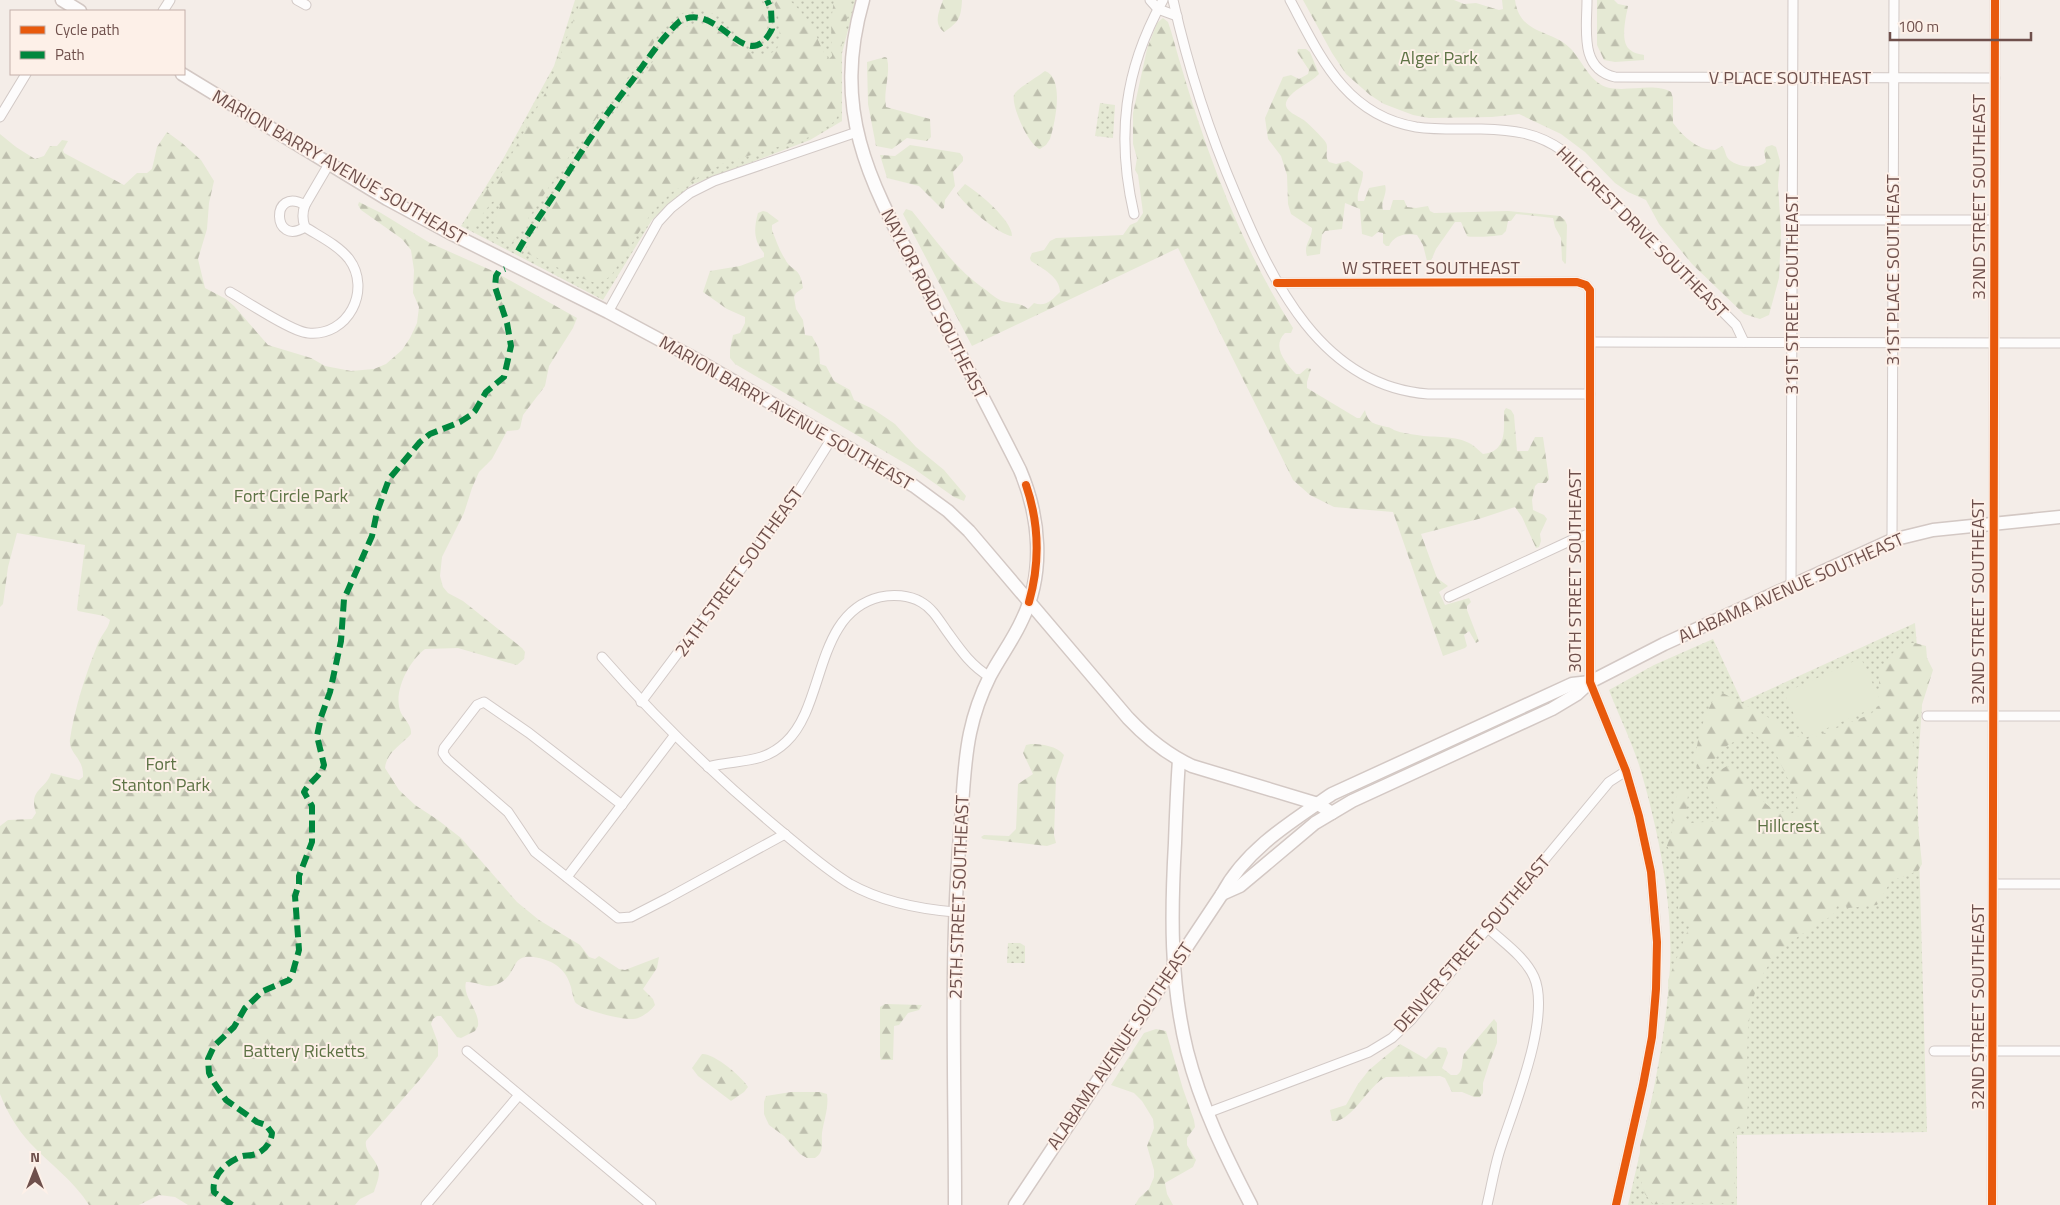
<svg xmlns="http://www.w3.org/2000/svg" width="2060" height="1205" viewBox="0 0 2060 1205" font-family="'Titillium Web',sans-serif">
<defs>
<pattern id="grass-dots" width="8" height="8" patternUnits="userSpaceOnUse" patternTransform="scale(1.25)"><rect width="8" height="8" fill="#e5e9d4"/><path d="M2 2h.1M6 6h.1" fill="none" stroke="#bebfae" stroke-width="1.8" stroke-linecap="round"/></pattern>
<pattern id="forest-firs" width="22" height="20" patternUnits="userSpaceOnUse" patternTransform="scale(1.25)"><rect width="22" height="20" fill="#e5e9d4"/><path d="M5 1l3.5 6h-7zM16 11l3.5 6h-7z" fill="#bebfae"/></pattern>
</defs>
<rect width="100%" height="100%" fill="#f4ede8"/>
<g fill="url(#grass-dots)">
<polygon points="575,0 856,0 842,53 842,121 810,140 691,185 652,220 603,300 461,226 503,159 554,66"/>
<polygon points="1100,103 1115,105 1113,138 1095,136"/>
<path d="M1915,623L1922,707L1917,779L1927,1132L1737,1135V1205H1628C1646,1126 1666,1047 1670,966C1673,902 1658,829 1640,768C1632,742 1619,716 1609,690L1654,665L1713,639L1742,702Z"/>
<polygon points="1008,943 1020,943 1025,946 1025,963 1007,963"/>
</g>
<g fill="url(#forest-firs)">
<path d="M581,0H761C769,12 772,35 758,43L747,40L727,20L704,10L686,12L672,17L661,29L652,46L582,137L510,246L494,235V223L500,206L497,200L492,202L475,224H470L468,218C474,204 482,189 495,185L549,86Z"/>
<path d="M772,0H789C800,9 810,22 816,35C820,43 822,52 829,59L832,56L831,21L834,0H851L841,49L839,114L834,122L813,136L722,164L672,192L652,212L611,276L598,284L576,276L524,252L557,194L586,150L672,36C681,29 691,22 704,24C728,29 751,71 777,49C782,36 780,12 772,0Z"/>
<path d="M943,0H962C961,18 959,22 944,32C933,23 939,12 943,0Z"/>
<path d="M1303,0H1454L1464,4L1476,3L1499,10L1503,9L1502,0H1515C1520,35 1550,29 1570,48C1582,60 1589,81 1606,87C1625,93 1654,82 1671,92L1673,98V123C1684,137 1697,150 1715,150L1722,146C1725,149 1725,153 1727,157C1733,167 1758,170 1766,162L1764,151L1766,147L1772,145L1776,147L1780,161L1778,185L1781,232L1779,278L1769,315L1760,319L1744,314L1692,264L1659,224L1646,200L1628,192L1615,183L1585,152L1561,134L1519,114L1492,117L1429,118L1413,115L1384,104L1370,95L1346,74L1332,53Z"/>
<path d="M1597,0H1614L1618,4L1628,6C1626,17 1620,40 1629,49C1633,53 1639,54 1644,55V60L1615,62L1604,60L1597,45Z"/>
<path d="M1163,18L1168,22L1171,31C1200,135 1235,237 1293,328L1291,333H1285C1271,347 1286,363 1296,374H1300L1307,368L1311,369L1307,382V388L1357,418H1360L1365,410C1368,424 1375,424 1387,427C1390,427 1392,429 1394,430C1401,433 1410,434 1417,435C1434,438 1456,435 1471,444C1476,447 1479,451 1483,454C1507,452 1504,429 1504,411L1506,408L1511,410L1514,415L1517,451H1528L1535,437H1543L1549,479L1546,483H1538L1535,486L1532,500L1533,510L1544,515L1547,519L1540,534L1541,541L1539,547L1536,548L1522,517L1515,507L1482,518L1421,534L1437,578L1448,586L1439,592L1445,605L1469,598L1471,602L1467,606V610L1479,641L1476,643L1469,631L1464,635L1467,646L1465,648L1443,656L1393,512L1334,507L1310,495L1293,480L1178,248L972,346L903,214L906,209L912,211C934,238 957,271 986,290C991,294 997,299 1002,301C1011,304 1020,302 1028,309L1034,303C1046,307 1052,300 1060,292C1060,277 1043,269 1031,261L1030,258L1032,253L1044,250L1050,241L1056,238L1123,235L1130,225L1137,222L1143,213L1138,175L1135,170L1137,158L1133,144V113L1147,49L1157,23Z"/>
<path d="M1298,49H1306L1310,52L1319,74C1310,83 1298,87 1290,96C1277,110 1298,115 1305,121C1311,126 1319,134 1324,140C1331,147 1323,155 1329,162L1336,164L1348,161L1363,172C1363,185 1356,191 1358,201H1364L1369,188L1385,185C1388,193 1380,203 1383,210H1390L1393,200H1404L1407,207L1416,208L1428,206L1430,211L1434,213L1508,211L1560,216L1565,220L1567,225L1566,263L1565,264L1562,260L1561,238L1555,227L1553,218L1516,214L1511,221H1508L1506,231L1502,235C1496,236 1472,238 1467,236L1461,222H1455L1436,249L1429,265H1428L1423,245L1417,235C1406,233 1394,235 1389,246H1386L1383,243V233L1378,232L1372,237L1362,234L1360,209L1345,203L1342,229L1325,231L1322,235L1320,254L1307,256C1303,245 1312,239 1312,228L1291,214L1288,204L1287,175L1281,156L1268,139L1265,118L1283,77L1291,75L1299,79L1308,74L1309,70L1297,52Z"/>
<path d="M885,57L887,58C891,74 883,90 886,107L930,119L931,137L927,141L907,138L892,149L876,146L868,104L867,62Z"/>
<path d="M1045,71C1065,78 1055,123 1050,139L1046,145L1040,149C1029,146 1011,106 1014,95C1016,89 1039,76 1045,71Z"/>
<path d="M167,132L182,143L201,160L214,181L209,203L207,229L198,259L205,288L226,299L234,306L268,345L311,358L325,366L351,371L374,369L386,364L402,350L410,338L417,323L419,307L413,293L414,270L411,250L402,239L361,210L358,205L359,202L381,213L430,243L495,272L577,318L573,328L549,366L545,386L523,415L520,428L518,430L507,431L492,459L479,472L472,488L464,513L442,557L440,576L443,587L448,593L463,601L522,648L525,652L524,659L517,665L513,664L458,648L425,649C409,661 392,693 401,713C405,720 412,726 411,734C402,744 386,753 385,768L399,790L415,805L438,820L461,838L517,902L539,920L580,945L589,957L595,959L599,956L619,969L625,970L659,957L657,968L643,989L653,999L655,1005C651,1011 640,1019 633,1019C622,1020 581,1010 575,1002C573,998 572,991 571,987C566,970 556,962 539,958C507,951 521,975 496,985C485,989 477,981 466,982C462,997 480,1010 478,1026L475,1031L461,1038L457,1037L441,1016H437L433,1019L431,1024L438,1043V1056L423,1076L366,1141C364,1152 375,1158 378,1168C381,1175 376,1185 374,1192L360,1199L355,1205H188L175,1197L159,1195L139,1205H89C74,1181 50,1164 30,1143C17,1129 7,1112 0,1094V826L8,820L32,819L36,813C28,789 46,790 51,773L79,780L83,777C84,757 68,754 70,739C75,707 85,676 97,646C100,636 108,630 110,620L104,616L78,611L77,609L85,545L17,533L8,567L3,604L0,607V134L16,147L35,159L44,156L50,146H57L62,140L68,141L63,150L64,153L124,185L137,173H147L152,169L157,147Z"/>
<polygon points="910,145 960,153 963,157 963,161 953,172 955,186 945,200 944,208 942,209 919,186 887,178 880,155 895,156"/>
<path d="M965,184C978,192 1012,220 1012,236C1000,236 963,204 957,193Z"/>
<path d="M763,211L767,212L779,221L772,225V230C776,240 779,250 785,259C792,273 800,265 803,288L796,293L794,297L796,309L803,320L805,335L812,336L819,349L820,364L826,366L834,381L850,390L854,400L873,409L895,424L916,447L944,470L966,496L964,501L954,497L913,468L735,364L730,358V350L733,335L740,333L745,323V317L727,309L703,292L710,271L740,266L764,257V253C753,240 754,228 758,213Z"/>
<path d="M1904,643H1915L1926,646L1927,658L1933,670L1912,736L1916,768L1915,796L1922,864L1918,871L1891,881L1877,905L1848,908L1843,904L1837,906L1833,915C1814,927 1788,940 1774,958C1743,995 1747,1046 1748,1091C1748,1104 1747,1116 1747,1129L1737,1128L1733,1132L1735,1179L1734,1202C1717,1205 1695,1203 1677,1202C1669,1202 1662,1205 1653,1204L1645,1194L1640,1177V1146L1659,1072L1669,1007L1668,980L1690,925L1679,915L1678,910L1680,850L1676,849L1670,851L1667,846C1668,842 1669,839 1671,835C1674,819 1671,805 1679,791H1685L1688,794L1686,818L1690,823L1719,821C1722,807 1707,800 1707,781L1717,772L1727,766C1734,771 1741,775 1746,781C1761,798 1766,812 1793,813L1797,807V798L1775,752L1752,732L1728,745L1706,768L1697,769C1692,748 1706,708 1719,691L1766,716L1802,739L1807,740L1871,714L1881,703C1876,673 1880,663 1904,643Z"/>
<path d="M1031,744C1042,744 1057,746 1064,755L1056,779L1054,835L1056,843L1047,846L983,839L981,837L984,835L1009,836L1016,829L1018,784L1033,774L1023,753L1026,745Z"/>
<polygon points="885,1004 922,1005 919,1010 908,1013 899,1025 894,1026 893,1060 881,1060 880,1056 880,1007"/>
<path d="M1494,1019L1497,1023V1043L1489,1064L1483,1083V1093L1480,1097H1474L1462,1092H1452L1445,1078L1440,1076L1386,1077C1368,1085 1351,1124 1332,1121L1330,1110L1346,1105L1358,1084L1369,1070L1400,1044L1426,1059L1438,1047L1446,1048L1448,1053L1442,1068L1451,1075H1457C1464,1070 1461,1062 1464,1054Z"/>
<polygon points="1156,1029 1166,1031 1183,1089 1194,1120 1195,1127 1187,1138 1187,1145 1196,1160 1193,1167 1165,1183 1167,1194 1173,1205 1135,1205 1139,1198 1149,1189 1154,1177 1154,1170 1147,1146 1154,1128 1153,1119 1142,1101 1134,1093 1111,1085 1144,1033"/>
<path d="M702,1054C714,1053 742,1077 748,1087L744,1092L731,1101L698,1076L692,1068Z"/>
<path d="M791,1092H820L827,1094C829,1108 824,1119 822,1133C821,1142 825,1152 815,1158H807L800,1154L784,1136L769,1125L764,1114V1102L766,1096Z"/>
</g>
<polygon fill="#e5e9d4" points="1861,658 1882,704 1805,738 1784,693"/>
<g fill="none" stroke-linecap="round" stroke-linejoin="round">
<g stroke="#d2c9c6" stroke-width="11">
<g id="street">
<polyline points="297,0 306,5"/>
<polyline points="1150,0 1158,9 1177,16"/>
<path d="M1173,0C1188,67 1209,132 1236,195C1272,281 1321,386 1428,394H1590"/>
<path d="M1290,0C1320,56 1345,115 1416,127C1437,130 1459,129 1481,129C1512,130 1537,132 1563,151L1736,325L1744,342"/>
<path d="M1587,0C1587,29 1579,69 1615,77L1995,78"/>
<polyline points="163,11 170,0"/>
<polyline points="0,117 26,74"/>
<path d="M305,205C270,185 272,248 305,227"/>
<path d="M1134,214C1116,136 1124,70 1163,0"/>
<polyline points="1792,220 1994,220"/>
<polyline points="1277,283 1577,282 1586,285 1590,290 1590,682 1626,771 1639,816 1651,872 1657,942 1656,989 1652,1037 1643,1085 1616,1205"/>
<path d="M230,292C246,301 292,332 308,333C348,337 372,290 349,259C338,245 319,236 305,227C302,219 302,213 305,205L329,164"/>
<polyline points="608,312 658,222 671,208 690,193 714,181 857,132"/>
<polyline points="1591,342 2060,343"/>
<polyline points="1892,540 1894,0"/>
<polyline points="1791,588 1793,0"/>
<polyline points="1449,597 1574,539 1589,534"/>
<path d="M602,657C657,720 716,777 781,831C803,849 825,869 850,884C882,902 919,909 955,912"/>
<polyline points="641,702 795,497 832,438"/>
<polyline points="1927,716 2060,716"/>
<path d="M708,767C737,759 762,765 786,742C826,705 814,613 880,597C893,594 909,595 921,602C932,608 939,620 946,630C959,648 970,665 990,677"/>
<polyline points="622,805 529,733 484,702 477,705 444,748 443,753 447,759 508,812 535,852 618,918 631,917 668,898 785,834"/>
<polyline points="567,877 674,736"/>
<polyline points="1993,884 2060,884"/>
<polyline points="467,1051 651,1205"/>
<polyline points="1934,1051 2060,1051"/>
<polyline points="1207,1113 1369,1052 1392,1038 1411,1020 1609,782 1626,771"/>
<polyline points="426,1205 519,1095"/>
<path d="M1487,1205C1491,1188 1494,1170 1499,1153C1512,1111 1552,1018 1534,977C1525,957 1504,943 1488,928"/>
<polyline points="1992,1205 1995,0"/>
</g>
</g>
<g stroke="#d3c8c4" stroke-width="15">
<g id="secondary">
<polyline points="62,0 80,11"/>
<path d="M863,0C829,119 875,190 928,291C958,351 990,410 1020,470C1040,517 1045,573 1022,620C1013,640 1000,657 990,676C981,694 974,714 970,733C963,766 963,801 960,835C950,957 955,1082 955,1205"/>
<path d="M182,74L387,199L450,233L608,312L690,356L914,486L948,511L969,531L1128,718C1146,737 1168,755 1192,766L1318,804L1332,813"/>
<path d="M1179,760C1177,787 1176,815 1175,843C1171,913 1170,982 1187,1051C1201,1106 1225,1155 1251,1205"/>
<polyline points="1222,894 1240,886 1315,823 1352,801 1552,709 1577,694 1590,682 1664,644 1892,540 1933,530 2060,517"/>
<path d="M1015,1205L1222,894C1246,849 1291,822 1332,794L1572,684L1590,682"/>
</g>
</g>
<use href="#street" stroke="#fdfcfc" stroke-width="9"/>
<use href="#secondary" stroke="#fdfcfc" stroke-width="12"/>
<g stroke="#00873e" stroke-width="6" stroke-dasharray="12 6" stroke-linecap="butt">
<path d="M518,251C531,228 547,206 561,184C582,150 603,118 628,86C645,64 659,40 680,21C719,0 747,79 772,29L771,9L767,0"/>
<path d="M232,1205L214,1192C211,1176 226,1163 240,1157C244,1155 248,1156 252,1155C263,1153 271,1144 272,1133L266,1125L257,1122L226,1100L213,1081L209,1073L208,1059L214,1046L234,1027L245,1008L263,991L289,980L292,975L299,950L295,896L299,884V876L312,842V806L304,792C309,782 321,776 324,765L317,736L321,717L330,692L341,641L344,599L372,536L377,512L389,479L420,442L430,434L460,422L471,415L475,411L486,392L504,377L511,346L507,323L495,287L496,276L499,271L505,269"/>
</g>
<g stroke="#fdf0e8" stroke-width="11">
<g id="cycleway">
<polyline points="1277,283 1577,282 1586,285 1590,290 1590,682 1626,771 1639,816 1651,872 1657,942 1656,989 1652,1037 1643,1085 1616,1205"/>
<path d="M1026,485C1039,523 1040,563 1029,602"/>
<polyline points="1992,1205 1995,0"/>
</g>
</g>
<use href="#cycleway" stroke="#e8590c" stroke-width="8"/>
</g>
<g text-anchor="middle" stroke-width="4" stroke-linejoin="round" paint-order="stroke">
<g font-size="18" fill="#5e7345" stroke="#fdf0e8">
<text x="1439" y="64">Alger Park</text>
<text x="291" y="502">Fort Circle Park</text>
<text x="161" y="770">Fort<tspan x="161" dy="21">Stanton Park</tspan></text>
<text x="1788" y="832">Hillcrest</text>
<text x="304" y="1057">Battery Ricketts</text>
</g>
<g font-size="18" fill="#6f504c" stroke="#fdf0e8">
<text x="1790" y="84">V PLACE SOUTHEAST</text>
<text transform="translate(339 167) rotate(30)" y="6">MARION BARRY AVENUE SOUTHEAST</text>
<text transform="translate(1979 197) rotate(-90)" y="6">32ND STREET SOUTHEAST</text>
<text transform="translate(1642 232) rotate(45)" y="6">HILLCREST DRIVE SOUTHEAST</text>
<text x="1431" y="274">W STREET SOUTHEAST</text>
<text transform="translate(1893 270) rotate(-90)" y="6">31ST PLACE SOUTHEAST</text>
<text transform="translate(1792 294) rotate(-90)" y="6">31ST STREET SOUTHEAST</text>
<text transform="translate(934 304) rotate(63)" y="6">NAYLOR ROAD SOUTHEAST</text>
<text transform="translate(786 413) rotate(30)" y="6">MARION BARRY AVENUE SOUTHEAST</text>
<text transform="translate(1575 571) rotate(-90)" y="6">30TH STREET SOUTHEAST</text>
<text transform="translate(739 572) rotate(-54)" y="6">24TH STREET SOUTHEAST</text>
<text transform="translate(1791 588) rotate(-24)" y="6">ALABAMA AVENUE SOUTHEAST</text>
<text transform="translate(1978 602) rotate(-90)" y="6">32ND STREET SOUTHEAST</text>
<text transform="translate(959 897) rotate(-88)" y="6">25TH STREET SOUTHEAST</text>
<text transform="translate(1472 944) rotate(-49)" y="6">DENVER STREET SOUTHEAST</text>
<text transform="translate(1978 1007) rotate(-90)" y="6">32ND STREET SOUTHEAST</text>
<text transform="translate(1120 1046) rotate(-56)" y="6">ALABAMA AVENUE SOUTHEAST</text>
</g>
</g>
<rect x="10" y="10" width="175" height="65" fill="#fdf0e8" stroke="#c4b0aa"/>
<rect x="20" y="26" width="25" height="8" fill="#e8590c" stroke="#c4b0aa"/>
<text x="55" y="35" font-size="15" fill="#6f504c">Cycle path</text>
<rect x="20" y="51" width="25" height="8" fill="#00873e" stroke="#c4b0aa"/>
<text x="55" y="60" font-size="15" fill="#6f504c">Path</text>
<g transform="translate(35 1170)" stroke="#fdf0e8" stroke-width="4" paint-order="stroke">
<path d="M0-4L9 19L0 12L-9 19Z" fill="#6f504c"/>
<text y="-8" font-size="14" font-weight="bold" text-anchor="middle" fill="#6f504c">N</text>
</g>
<path d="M1890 32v8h141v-8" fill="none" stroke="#6f504c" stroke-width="2.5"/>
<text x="1898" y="32" font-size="15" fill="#6f504c" stroke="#fdf0e8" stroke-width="4" paint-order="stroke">100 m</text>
</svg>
